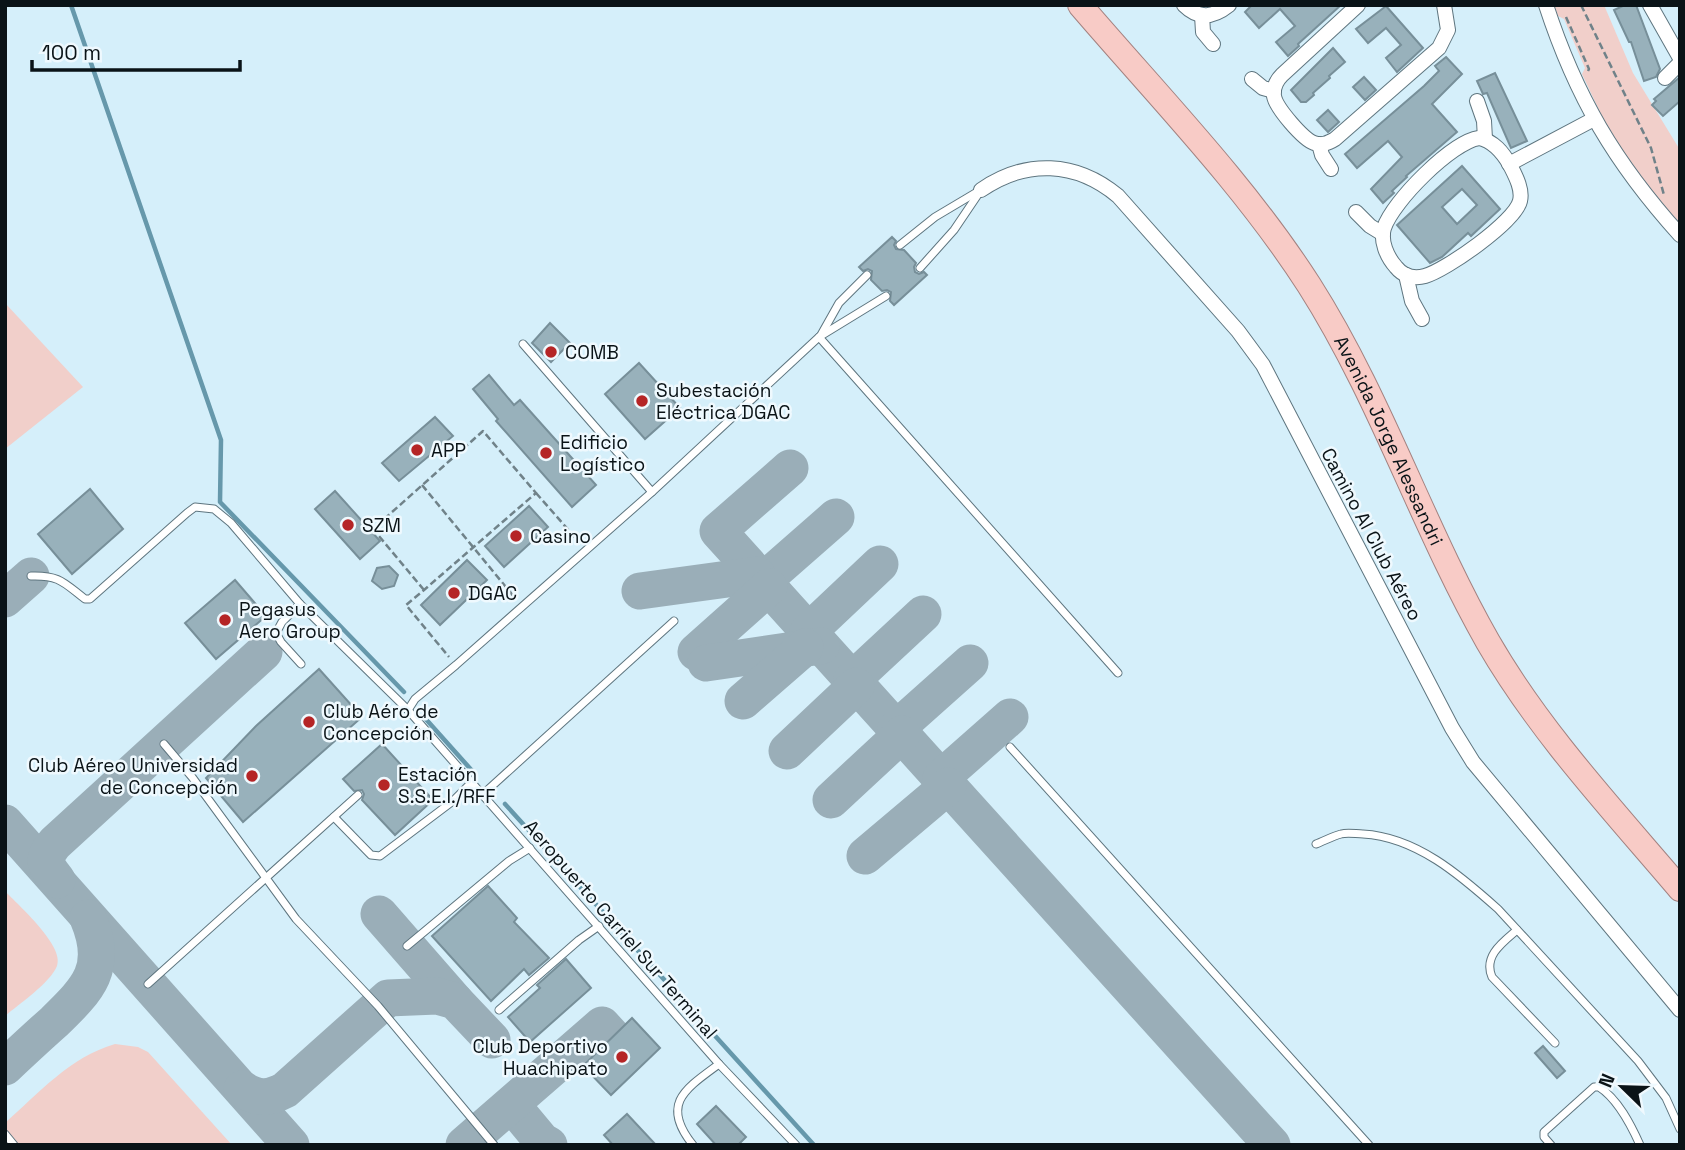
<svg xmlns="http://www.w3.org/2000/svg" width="1685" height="1150" viewBox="0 0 1685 1150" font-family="'Space Grotesk',sans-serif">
<rect width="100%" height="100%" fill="#d5effa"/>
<g fill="#f1cfca">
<polygon points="1554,5 1604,5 1633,73 1680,150 1680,225 1640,179 1613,140 1582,74 1585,68 1564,19 1558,16"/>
<polygon points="5,303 83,387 5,449"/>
<path d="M5,891C18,905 65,946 57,966C50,983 19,1004 5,1016Z"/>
<path d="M115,1044L138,1047L148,1052L232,1145H5V1123C39,1093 70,1057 115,1044Z"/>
</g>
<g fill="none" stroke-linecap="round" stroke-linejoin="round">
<g stroke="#6698ab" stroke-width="4.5">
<polyline points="71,5 221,440 220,502 404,692"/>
<polyline points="424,717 475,774"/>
<polyline points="505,804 814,1145"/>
</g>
<g stroke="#9aaeb8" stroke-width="37">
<polyline points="790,468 718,531 1272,1145"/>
<polyline points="763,581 836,517"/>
<polyline points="640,591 757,575"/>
<polyline points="5,599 31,576"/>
<polyline points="808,632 880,564"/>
<polyline points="696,652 769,587"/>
<polyline points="706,663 821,646"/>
<polyline points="852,680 923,614"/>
<polyline points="743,701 805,647"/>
<polyline points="896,729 970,663"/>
<polyline points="787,751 856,686"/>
<polyline points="941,778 1010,717"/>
<polyline points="831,800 902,734"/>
<polyline points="5,823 291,1145"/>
<polyline points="865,856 948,786"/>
<path d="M57,880C45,864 41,860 55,843L264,652"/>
<polyline points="379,914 455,1001"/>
<path d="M5,1067C21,1052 37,1037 54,1022C89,988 109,968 88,918"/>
<path d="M242,1089C258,1099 268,1099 285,1090L388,998L437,996L455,1001L492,1040"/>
<polyline points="512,1105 542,1141 549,1145"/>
<polyline points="464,1145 602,1025 613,1037"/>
</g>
</g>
<g fill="#98b1bb" stroke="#778f99" stroke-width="2" fill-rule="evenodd">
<polygon points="1252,5 1341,5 1298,44 1299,46 1288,56 1276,42 1295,26 1280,9 1259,28 1245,12"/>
<polygon points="1625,5 1636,5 1660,69 1656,77 1644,81 1631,42 1629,42 1614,10"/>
<polygon points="1386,6 1423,48 1397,72 1386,58 1401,45 1386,28 1368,43 1356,29"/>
<polygon points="1333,48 1345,62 1329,76 1330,78 1313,93 1314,95 1306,102 1301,102 1291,90"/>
<polygon points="1446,57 1462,74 1432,104 1457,132 1406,176 1407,177 1392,191 1394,193 1383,203 1371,189 1402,157 1388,141 1357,168 1345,154 1424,86 1439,71 1435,66"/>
<polygon points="1495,73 1527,141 1511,148 1487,93 1483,94 1477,81"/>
<polygon points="1364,77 1376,90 1365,100 1353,87"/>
<polygon points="1680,77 1680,101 1663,116 1652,105 1656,101 1654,99"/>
<polygon points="1328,110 1339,122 1328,132 1317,120"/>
<path d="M1462,166L1500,209L1471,236L1468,233L1442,257L1430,263L1397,225ZM1462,189L1477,205L1457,224L1442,207Z"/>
<polygon points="892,237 896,241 894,245 896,249 904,250 916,263 914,267 915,272 919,274 924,272 927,275 894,305 890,301 891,292 887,290 882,291 871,280 872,271 868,269 863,271 859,267"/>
<polygon points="550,323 570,343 551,362 532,343"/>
<polygon points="639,363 680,408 645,439 605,394"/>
<polygon points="489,375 514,405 520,400 596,485 572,507 496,421 498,419 473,389"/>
<polygon points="435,417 453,436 399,481 382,463"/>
<polygon points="90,489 123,529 72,574 38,534"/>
<polygon points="335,491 380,541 360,559 315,509"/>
<polygon points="529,506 548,527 504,567 485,546"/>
<polygon points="467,560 487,580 440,625 421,605"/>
<polygon points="389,566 398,575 394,586 382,589 372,581 377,568"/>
<polygon points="235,580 266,616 216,659 185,623"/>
<polygon points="319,669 362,717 243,822 206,778 256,726"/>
<polygon points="382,744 433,800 395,835 362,800 364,794 362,790 354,791 343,779"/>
<polygon points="488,886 517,918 514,922 549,958 529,975 524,969 491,1001 432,936"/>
<polygon points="566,959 591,988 530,1042 508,1017 540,988 537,985"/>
<polygon points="632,1018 660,1048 611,1095 583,1066"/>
<polygon points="1543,1046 1565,1071 1557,1078 1535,1053"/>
<polygon points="716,1106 746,1137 738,1145 716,1145 697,1124"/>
<polygon points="627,1114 656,1145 613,1145 604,1135"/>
</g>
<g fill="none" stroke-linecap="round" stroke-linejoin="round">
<g stroke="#5e757f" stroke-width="9">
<g id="service">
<polyline points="900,245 935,217 977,192"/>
<polyline points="920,268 954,230 981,190"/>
<polyline points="821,335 839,303 867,275"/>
<polyline points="819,337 1118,673"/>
<polyline points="652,492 819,337 886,296"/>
<path d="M31,576C60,575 64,583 85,599H90L187,513L195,507L214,509L231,523L300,604L408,710L719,1064L796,1145"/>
<polyline points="300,604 282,622 276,633 281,642 301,664"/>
<polyline points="408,710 415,699 456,665 652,492 523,344"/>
<polyline points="164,744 192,777 296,919 378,1006 494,1145"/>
<polyline points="1010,747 1369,1145"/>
<polyline points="482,795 674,621"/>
<polyline points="334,817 371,855 380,856 453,801 471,783"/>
<path d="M1316,844C1324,841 1333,836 1341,834C1348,832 1356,834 1363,834C1416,837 1460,875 1498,909L1638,1061L1666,1098L1680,1129"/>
<path d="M1517,930C1503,942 1483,956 1492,977L1555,1043"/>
<polyline points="407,946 509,861 530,848"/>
<polyline points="148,984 358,795"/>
<polyline points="499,1010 579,940 599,926"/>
<polyline points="5,1134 14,1145"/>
<path d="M693,1145C660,1104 685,1089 719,1064"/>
<path d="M1551,1145L1544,1137V1132L1594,1087H1599C1618,1099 1631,1125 1640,1145"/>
</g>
</g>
<g stroke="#5e757f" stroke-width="16">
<g id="minor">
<path d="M1184,5C1199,20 1214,17 1229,5"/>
<path d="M1358,5L1282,75C1276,81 1273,88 1274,96C1276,108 1303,139 1314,143C1322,146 1328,143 1335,139L1439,48L1448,30L1444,5"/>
<path d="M1546,5C1576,97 1615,163 1680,235"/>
<polyline points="1650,5 1680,58"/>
<polyline points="1202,15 1203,32 1213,44"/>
<polyline points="1665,78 1680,63"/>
<polyline points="1252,79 1263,88 1274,91"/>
<polyline points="1477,101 1484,121 1485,139"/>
<path d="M1479,138C1494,141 1503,153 1510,165C1515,175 1523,189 1520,201C1515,222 1446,270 1425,276C1414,279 1403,276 1396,267C1387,257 1380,241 1384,228C1393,201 1452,142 1479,138Z"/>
<polyline points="1319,144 1322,155 1331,169"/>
<polyline points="1509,164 1594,119"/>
<path d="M981,190C1026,159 1076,161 1118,196L1238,331L1263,365L1452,728L1473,762L1680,1010"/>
<polyline points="1356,212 1370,226 1383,234"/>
<polyline points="1406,275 1412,301 1422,319"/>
</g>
</g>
<g stroke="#a38280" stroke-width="26">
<g id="trunk">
<path id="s1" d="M1080,5C1158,96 1244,184 1309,285C1381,398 1422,526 1488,642C1540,732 1613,810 1680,889"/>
</g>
</g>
<g stroke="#708289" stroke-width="2.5" stroke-dasharray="7 3.5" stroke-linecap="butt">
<polyline points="1581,5 1651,148 1664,195"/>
<polyline points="1566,17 1589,69 1588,71"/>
<polyline points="422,485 515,598"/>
<polyline points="536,493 579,542"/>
<polyline points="424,590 373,529 483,431 536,493 424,590 406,605 449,657"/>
</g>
<use href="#service" stroke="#fff" stroke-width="7"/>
<use href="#minor" stroke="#fff" stroke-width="14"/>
<use href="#trunk" stroke="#f8cbc6" stroke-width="24"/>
</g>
<g fill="#b52526" stroke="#eff9fe" stroke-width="2.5">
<circle cx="551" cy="352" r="7"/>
<circle cx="642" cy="401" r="7"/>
<circle cx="417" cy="450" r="7"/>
<circle cx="546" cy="453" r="7"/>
<circle cx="348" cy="525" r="7"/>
<circle cx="516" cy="536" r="7"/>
<circle cx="454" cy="593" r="7"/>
<circle cx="225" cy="620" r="7"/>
<circle cx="309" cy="722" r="7"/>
<circle cx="252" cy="776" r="7"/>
<circle cx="384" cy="785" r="7"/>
<circle cx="622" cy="1057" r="7"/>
</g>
<g text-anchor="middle" stroke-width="5" stroke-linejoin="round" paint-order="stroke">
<g font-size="19" fill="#0a1317" stroke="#eff9fe" text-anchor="start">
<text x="565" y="359">COMB</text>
<text x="656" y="397">Subestación<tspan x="656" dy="22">Eléctrica DGAC</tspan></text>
<text x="560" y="449">Edificio<tspan x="560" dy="22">Logístico</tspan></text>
<text x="431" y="457">APP</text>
<text x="362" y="532">SZM</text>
<text x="530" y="543">Casino</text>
<text x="468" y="600">DGAC</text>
<text x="239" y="616">Pegasus<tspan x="239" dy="22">Aero Group</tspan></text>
<text x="323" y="718">Club Aéro de<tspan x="323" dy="22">Concepción</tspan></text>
<text x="238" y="772" text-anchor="end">Club Aéreo Universidad<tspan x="238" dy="22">de Concepción</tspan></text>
<text x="398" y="781">Estación<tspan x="398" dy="22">S.S.E.I./RFF</tspan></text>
<text x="608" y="1053" text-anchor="end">Club Deportivo<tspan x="608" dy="22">Huachipato</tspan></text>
</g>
<g font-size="19" fill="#0a1317" stroke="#eff9fe">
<text dy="7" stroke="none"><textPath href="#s1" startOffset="537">Avenida Jorge Alessandri</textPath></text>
<text transform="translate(1372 534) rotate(62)" y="7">Camino Al Club Aéreo</text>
<text transform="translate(621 929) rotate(49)" y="7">Aeropuerto Carriel Sur Terminal</text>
</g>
</g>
<rect width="1685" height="1150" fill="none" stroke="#0a1317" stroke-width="14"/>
<g transform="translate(1622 1087) rotate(293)" stroke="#eff9fe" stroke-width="5" paint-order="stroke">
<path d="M0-5L12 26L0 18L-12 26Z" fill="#0a1317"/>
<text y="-10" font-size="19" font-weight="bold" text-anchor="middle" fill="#0a1317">N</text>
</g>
<path d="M32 60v10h208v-10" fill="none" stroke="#0a1317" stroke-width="3.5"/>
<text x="42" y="60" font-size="21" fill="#0a1317" stroke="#eff9fe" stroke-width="5" paint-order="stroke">100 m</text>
</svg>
